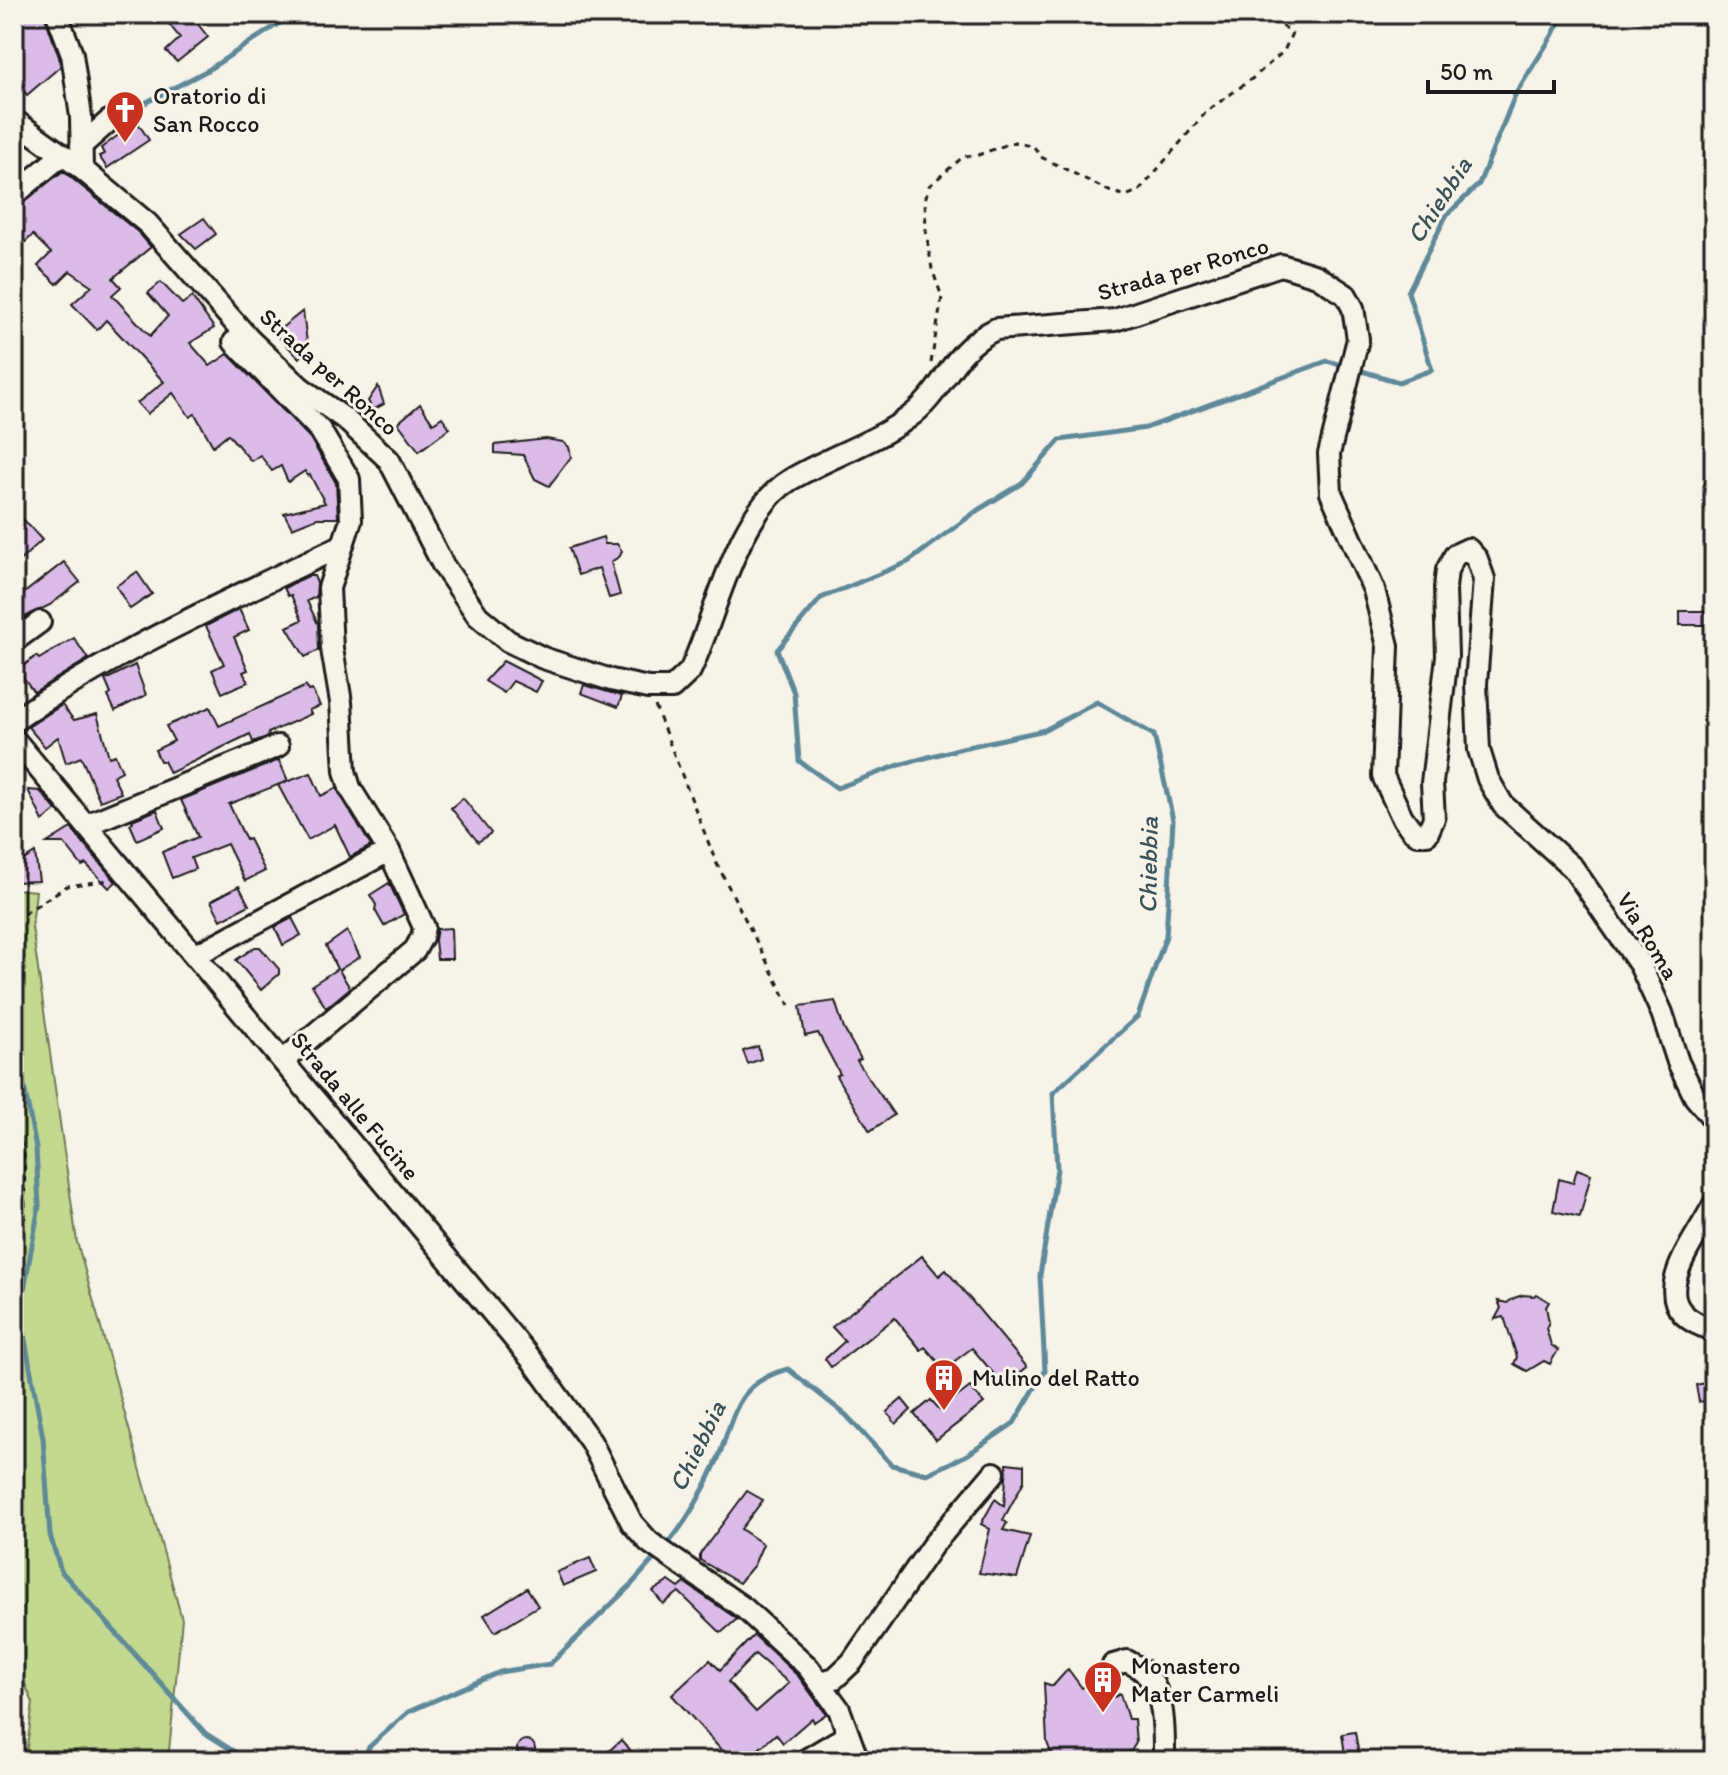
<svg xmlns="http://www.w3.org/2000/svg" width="1728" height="1775" viewBox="0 0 1728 1775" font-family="Itim,sans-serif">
<rect width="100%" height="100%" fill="#f7f3e8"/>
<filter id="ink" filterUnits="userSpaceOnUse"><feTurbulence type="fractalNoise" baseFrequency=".0125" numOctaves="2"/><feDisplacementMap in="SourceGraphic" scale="16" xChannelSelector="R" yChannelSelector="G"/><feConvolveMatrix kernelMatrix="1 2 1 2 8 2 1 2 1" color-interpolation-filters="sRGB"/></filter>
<g filter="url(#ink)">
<polygon fill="#c2d98f" stroke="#6f7a56" stroke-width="2" points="14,889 36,891 32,927 77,1242 182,1619 168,1761 25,1761 33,1703 14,1658"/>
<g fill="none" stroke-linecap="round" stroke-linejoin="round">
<g stroke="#5e8998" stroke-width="5">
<polyline points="122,115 208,70 278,24 298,14"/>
<polyline points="1355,369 1399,382 1432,370 1408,292 1446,216 1479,184 1516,93 1552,36 1563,14"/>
<polyline points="14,1035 36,1148 39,1206 20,1312 43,1438 50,1535 61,1571 205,1733 249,1761"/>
<path d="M666,1546C686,1523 705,1489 717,1461C735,1416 734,1383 788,1369L846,1415L892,1465L927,1474L967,1455L1014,1423L1045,1371L1040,1275L1057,1169L1053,1093L1138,1016L1166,936L1173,820L1154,735L1097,702L1045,730L962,748L899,765L837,788L799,761L794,693L777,650L821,598L908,562L978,510L1022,483L1060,440L1146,428L1327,361L1345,366"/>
<polyline points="325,1761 366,1755"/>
<polyline points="363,1761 369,1747 408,1712 500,1672 550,1664 630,1586 659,1553"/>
</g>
</g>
<g fill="#dbbce9" stroke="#1c1c1c" stroke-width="2" fill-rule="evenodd">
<polygon points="14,14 44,14 59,57 61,66 27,95 14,78"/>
<polygon points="161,14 190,14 208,37 177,62 166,51 180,38"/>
<polygon points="132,114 149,140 107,168 99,156 104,154 101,148 120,134 118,130 123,126 122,120"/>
<polygon points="63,171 139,233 151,247 113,278 121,287 112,295 150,336 168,316 148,293 161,282 182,304 192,297 214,328 190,343 210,366 228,354 310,438 336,483 338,518 317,518 292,528 284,513 325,503 310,475 308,476 305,471 288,482 281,466 272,471 260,455 251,461 228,434 213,446 195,414 190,417 173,393 147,414 137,403 164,382 106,320 97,330 72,304 92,286 70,271 57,284 38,266 51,253 33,235 14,252 14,209"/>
<polygon points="204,218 216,234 196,249 181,234"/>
<polygon points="303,311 308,351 299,358 275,333"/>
<polygon points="378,386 384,404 373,410 368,401"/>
<polygon points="420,404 433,423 442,417 450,428 419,451 398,423"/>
<polygon points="546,439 563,442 569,447 571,457 549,486 535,479 523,455 495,453 495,445"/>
<polygon points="14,509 42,540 14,566"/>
<polygon points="603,537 605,544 617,544 622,551 620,556 611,562 620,595 609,598 599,568 578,575 569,548"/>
<polygon points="64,562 80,582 50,605 25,617 14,601"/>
<polygon points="137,572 152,594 130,609 116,586"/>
<polygon points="308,576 314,576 317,583 316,597 307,601 318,624 319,650 305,657 287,627 302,620 291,595 288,596 284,588"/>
<polygon points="239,609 249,630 234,637 248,670 243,672 248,682 222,693 212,670 224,664 206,626"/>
<rect x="1680" y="611" width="27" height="14"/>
<polygon points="74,638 88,659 34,692 18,670 36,656 39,659"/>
<polygon points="503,661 542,681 536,692 513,681 504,693 485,681"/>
<polygon points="135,665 146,695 115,711 108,696 111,694 105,680"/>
<polygon points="584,685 622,696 618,707 581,693"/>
<polygon points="306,686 308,691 312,690 320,706 309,710 311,714 268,733 269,736 253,742 250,734 170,773 164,761 160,761 155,750 174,741 166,726 210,707 219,726"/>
<polygon points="62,705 74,720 97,714 109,757 115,755 122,771 113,776 121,793 100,801 81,757 66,763 58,737 45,747 28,727"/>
<polygon points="279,760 288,781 229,804 246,840 249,839 265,871 245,881 227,844 191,858 195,869 172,878 162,852 198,837 181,800"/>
<polygon points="311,773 321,796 337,788 371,846 350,857 335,825 308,840 278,785"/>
<polygon points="28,790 40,791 56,810 43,821"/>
<polygon points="463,798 491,833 478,842 451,808"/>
<polygon points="157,810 164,828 137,840 130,824 133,822 132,820"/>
<polygon points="71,828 116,882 109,888 86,864 82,866 64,843 47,843"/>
<polygon points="35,853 39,881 14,882 14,866"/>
<polygon points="389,883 404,914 384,926 375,910 376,905 370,895"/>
<polygon points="239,886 249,905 221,920 211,901"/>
<polygon points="292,918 301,935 283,945 275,927"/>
<polygon points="451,928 452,959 437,959 435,940 437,929"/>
<polygon points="347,931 360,957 339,970 350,988 326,1008 312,985 337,969 326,946"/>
<polygon points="255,947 260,947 279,969 279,974 261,990 236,960"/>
<polygon points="835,1001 844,1029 861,1059 857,1061 894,1115 870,1131 836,1076 840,1074 818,1033 805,1036 800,1006"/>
<polygon points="758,1046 761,1059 748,1064 743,1051"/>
<polygon points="1577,1169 1591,1174 1580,1217 1553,1211 1559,1179 1573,1183"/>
<polygon points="922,1256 939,1276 946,1270 1027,1367 1004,1386 972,1348 944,1369 925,1347 921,1350 895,1318 831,1367 825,1359 845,1341 832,1327"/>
<polygon points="1536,1294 1549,1302 1546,1307 1549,1322 1546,1328 1551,1345 1558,1350 1550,1364 1544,1361 1527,1371 1514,1364 1517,1357 1504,1317 1495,1319 1501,1308 1498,1301 1507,1303 1514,1298 1523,1295 1534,1296"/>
<polygon points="1714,1381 1714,1399 1699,1402 1696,1385"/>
<polygon points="970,1387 984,1403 936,1440 914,1414 931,1400 940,1410"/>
<polygon points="902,1399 911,1410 896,1424 887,1412"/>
<polygon points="1007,1463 1024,1465 1024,1481 1003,1520 1007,1523 1003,1530 1030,1536 1017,1578 979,1573 990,1529 981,1524 995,1499 1004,1506"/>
<polygon points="747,1491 763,1500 741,1529 763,1544 754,1565 739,1583 700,1560 700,1554"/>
<polygon points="590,1558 596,1572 563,1586 557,1572"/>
<polygon points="669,1581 679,1588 685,1583 737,1619 721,1633 679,1592 663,1604 653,1591"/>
<polygon points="527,1588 538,1606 495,1632 484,1615"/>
<path d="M754,1635L798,1676L826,1714L814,1722L812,1718L783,1743L776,1734L745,1761H731L672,1695L710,1660L720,1670ZM755,1654L789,1683L756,1712L728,1682Z"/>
<polygon points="1068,1669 1082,1688 1100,1676 1114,1697 1120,1694 1128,1719 1134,1719 1136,1743 1131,1751 1100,1761 1054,1761 1047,1742 1044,1683 1053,1686"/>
<polygon points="1355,1732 1360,1761 1346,1761 1342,1734"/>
<circle cx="526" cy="1749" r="9"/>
<polygon points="621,1740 640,1761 598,1761"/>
</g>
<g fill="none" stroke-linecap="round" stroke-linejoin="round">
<g stroke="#1c1c1c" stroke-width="26">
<g id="minor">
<polyline points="57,14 72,54 81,117 82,169"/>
<path d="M14,120L82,169L148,224L250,340L301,388L345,419L389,460L443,565L478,616L508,641L543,658L611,680L648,688H672L690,671C717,614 736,513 790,480C828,457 872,444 908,418C946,391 949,351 996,329L1115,320L1281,265L1317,276L1346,295L1353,308L1358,339L1329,454L1331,493L1374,590L1388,646L1383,776L1402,817L1411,829L1417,834H1427L1434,818L1432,783L1447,656L1445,588L1447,570L1455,555L1468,549L1477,559L1484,579L1476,684L1479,750L1488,779L1503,805L1573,868L1640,965L1662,1013L1678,1062L1695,1097L1714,1120"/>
<polyline points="81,146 109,121"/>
<polyline points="14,195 62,155"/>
<polyline points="234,342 320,430 349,479 351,520 329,588 332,649 341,702 345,771 350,788 389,851 424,927 422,937 415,950 284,1060"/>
<polyline points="14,641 40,622"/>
<path d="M14,721C116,650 230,600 341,546"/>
<polyline points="14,739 532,1360 591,1442 632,1523 649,1542 745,1609 808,1667 839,1709 858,1761"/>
<polyline points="86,825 278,746"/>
<polyline points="194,956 389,851"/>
<path d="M1714,1204C1693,1246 1636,1308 1714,1330"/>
<path d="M1113,1665L1127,1661C1132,1664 1139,1667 1143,1671C1166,1691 1164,1733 1164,1761"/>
<polyline points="821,1682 835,1678 852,1662 932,1546 994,1473"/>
<polyline points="804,1761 848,1735"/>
</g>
</g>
<g stroke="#1c1c1c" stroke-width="3" stroke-dasharray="6 6" stroke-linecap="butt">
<polyline points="931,363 942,297 932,269 926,231 925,200 929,186 964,156 978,155 1014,142 1034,147 1041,157 1109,191 1126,196 1140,190 1207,111 1253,78 1284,51 1292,33 1264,14"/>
<polyline points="655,706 716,862 789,1005"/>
<polyline points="14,920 67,886 109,880"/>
<polyline points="14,1118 24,1155 25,1217 14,1268"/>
</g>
<use href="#minor" stroke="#f7f3e8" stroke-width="20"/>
</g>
</g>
<defs>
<g id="church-pin" transform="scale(2)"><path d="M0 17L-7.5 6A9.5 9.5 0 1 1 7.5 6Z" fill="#c8321e" stroke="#f7f3e8"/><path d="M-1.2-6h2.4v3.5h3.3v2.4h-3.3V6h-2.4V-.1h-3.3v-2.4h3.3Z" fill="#fff"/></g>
<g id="building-pin" transform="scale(2)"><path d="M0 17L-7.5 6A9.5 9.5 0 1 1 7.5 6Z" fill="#c8321e" stroke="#f7f3e8"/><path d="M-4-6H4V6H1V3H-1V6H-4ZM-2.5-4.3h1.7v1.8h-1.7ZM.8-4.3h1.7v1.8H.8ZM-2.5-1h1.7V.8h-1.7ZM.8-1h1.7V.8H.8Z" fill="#fff"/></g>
</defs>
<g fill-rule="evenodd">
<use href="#church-pin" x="125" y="110"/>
<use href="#building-pin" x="944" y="1378"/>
<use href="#building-pin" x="1103" y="1680"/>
</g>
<g text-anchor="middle" stroke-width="6" stroke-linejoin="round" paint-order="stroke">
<g font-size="24" fill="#1c1c1c" stroke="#f7f3e8" text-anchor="start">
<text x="153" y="104">Oratorio di<tspan x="153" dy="28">San Rocco</tspan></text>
<text x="972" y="1386">Mulino del Ratto</text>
<text x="1131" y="1674">Monastero<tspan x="1131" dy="28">Mater Carmeli</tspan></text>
</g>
<g font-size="24" fill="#1c1c1c" stroke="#f7f3e8">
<text transform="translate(1183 269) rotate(-16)" y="8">Strada per Ronco</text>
<text transform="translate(329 372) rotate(42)" y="8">Strada per Ronco</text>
<text transform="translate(1648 936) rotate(59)" y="8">Via Roma</text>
<text transform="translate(355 1106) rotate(50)" y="8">Strada alle Fucine</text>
</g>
<g font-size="26" font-style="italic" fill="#3d535a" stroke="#f7f3e8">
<text transform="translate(1439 200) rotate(-57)" y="9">Chiebbia</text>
<text transform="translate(1148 865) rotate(-89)" y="9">Chiebbia</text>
<text transform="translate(697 1446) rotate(-64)" y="9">Chiebbia</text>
</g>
</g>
<rect width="1728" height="1775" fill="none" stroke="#f7f3e8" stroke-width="48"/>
<rect x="24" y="24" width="1680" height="1727" fill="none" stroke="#1c1c1c" stroke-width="3" filter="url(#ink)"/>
<path d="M1428 80v12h126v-12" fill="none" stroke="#1c1c1c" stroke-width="4"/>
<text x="1440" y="80" font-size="24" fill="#1c1c1c" stroke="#f7f3e8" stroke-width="6" paint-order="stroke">50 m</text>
</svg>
